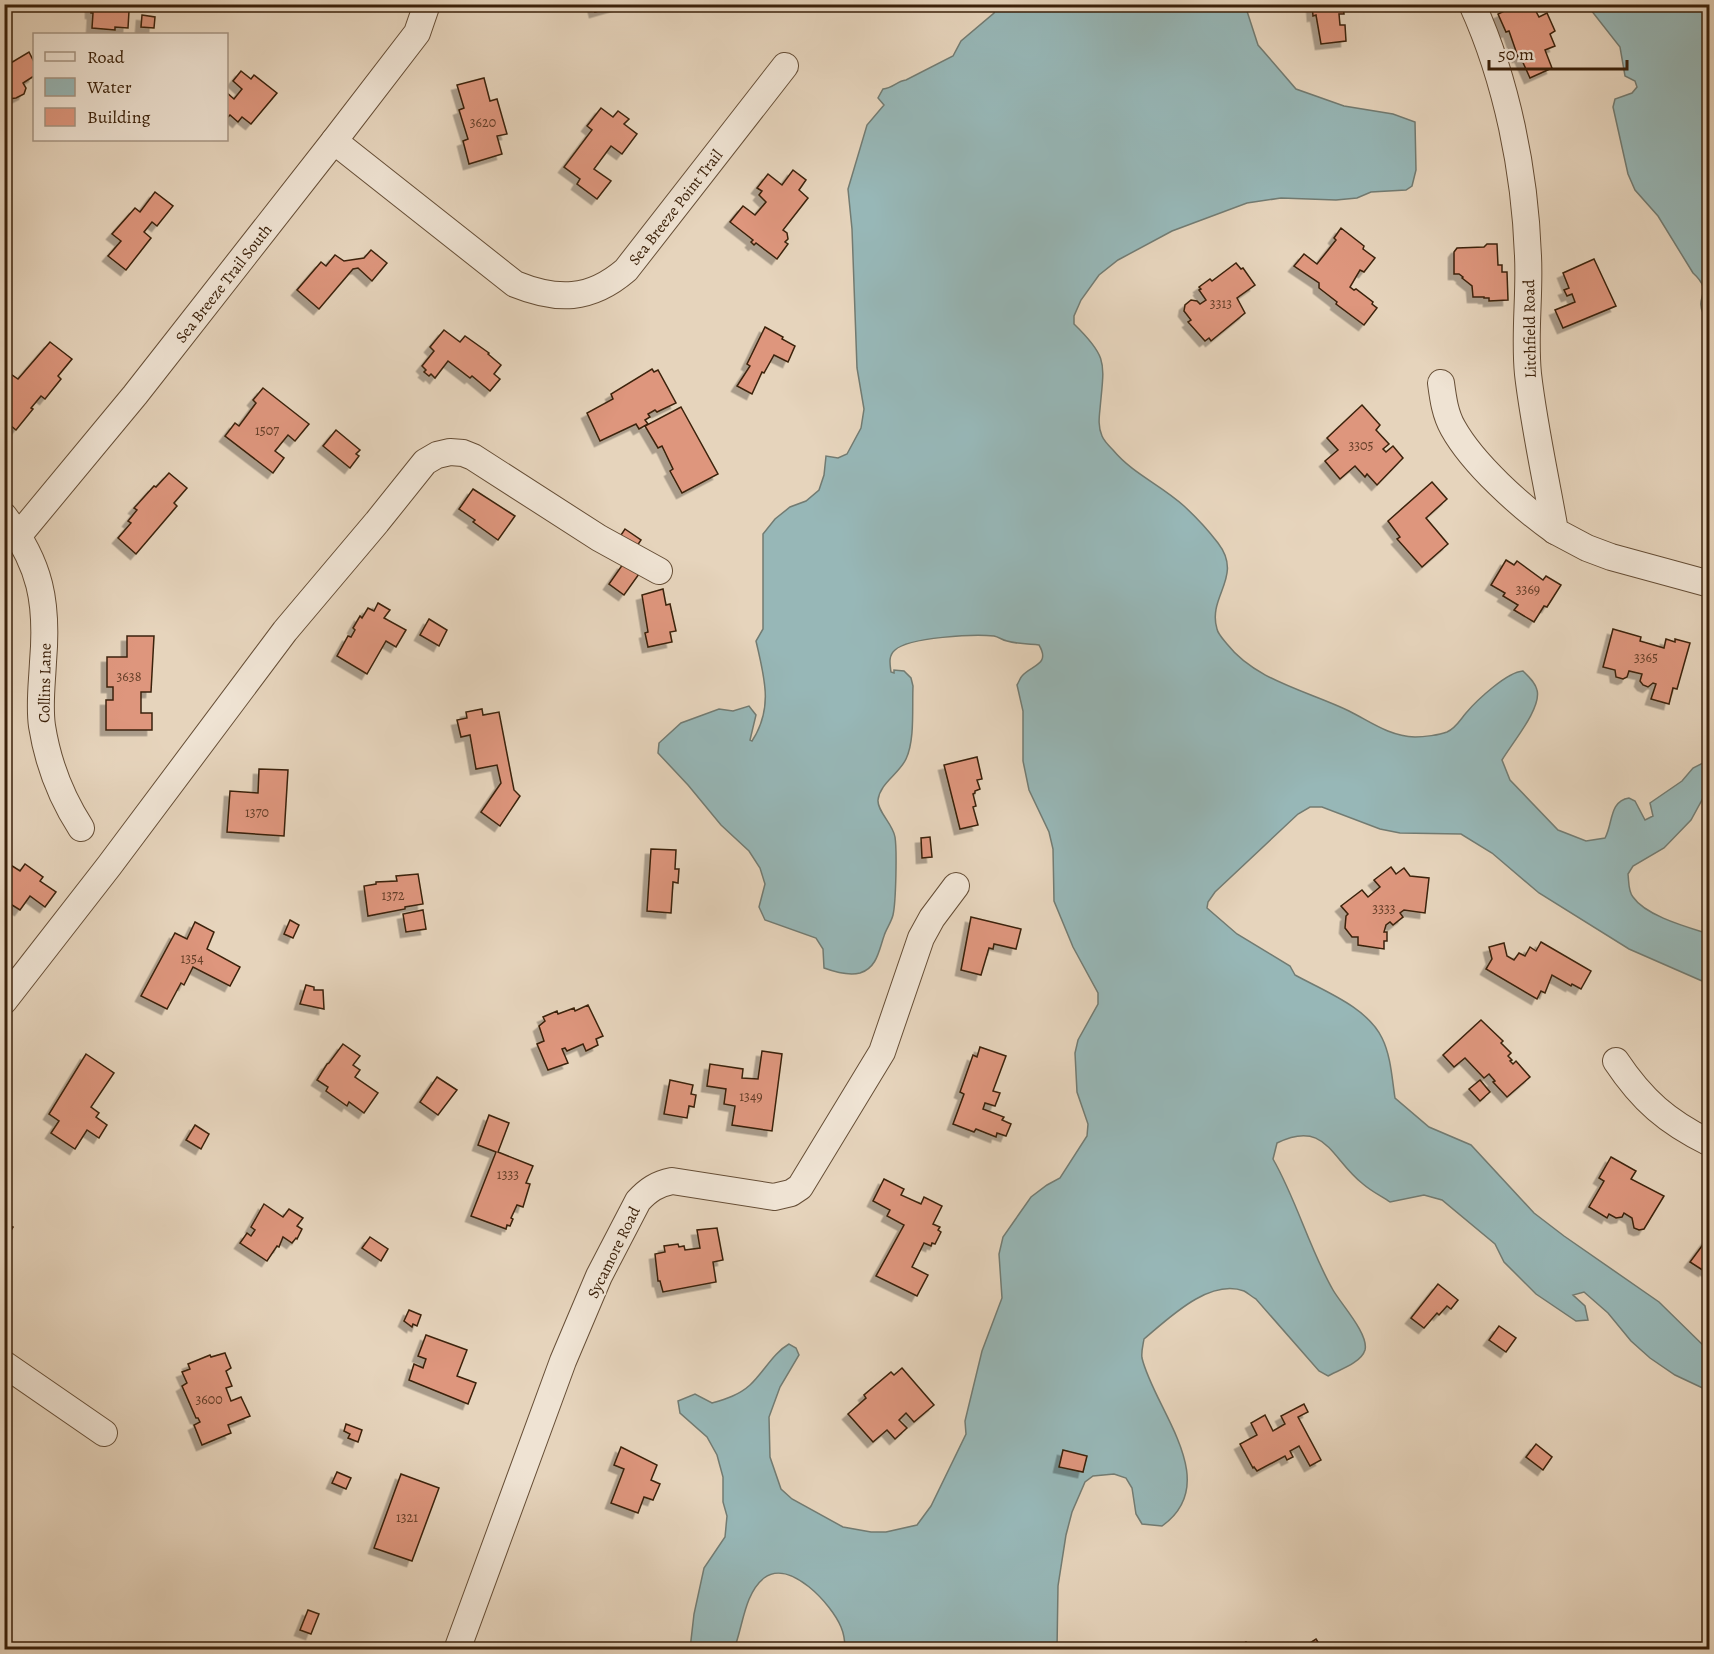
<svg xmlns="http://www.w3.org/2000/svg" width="1714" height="1654" viewBox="0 0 1714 1654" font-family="Alegreya,serif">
<defs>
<filter id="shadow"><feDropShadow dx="-5.5" dy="5.5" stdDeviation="0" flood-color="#0004"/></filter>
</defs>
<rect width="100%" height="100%" fill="#e6d4bc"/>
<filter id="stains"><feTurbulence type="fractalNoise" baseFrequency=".00333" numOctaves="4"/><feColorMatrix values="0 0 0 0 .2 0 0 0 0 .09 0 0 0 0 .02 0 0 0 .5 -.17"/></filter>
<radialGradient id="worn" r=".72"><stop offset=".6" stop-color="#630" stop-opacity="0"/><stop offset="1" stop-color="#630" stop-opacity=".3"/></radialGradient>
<g fill="#97b7b7" stroke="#727b72" stroke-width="1.5">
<path d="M996,5H1245L1258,45L1296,89L1344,106L1393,114L1415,122L1416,170L1412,186L1406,190L1371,192L1357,198L1336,200L1281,198L1247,203L1172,231L1118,260L1099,275L1081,300L1074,316V324C1109,358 1104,363 1100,409C1099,418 1098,427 1102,436C1104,441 1109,446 1113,450C1133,474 1161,485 1184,506C1196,517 1208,530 1218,543C1244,577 1207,596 1217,629C1218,634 1223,639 1227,644C1256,681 1308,691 1349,711C1371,722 1389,736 1415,737C1424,737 1439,735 1447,732C1456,728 1460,720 1466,713C1477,700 1507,672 1523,671C1529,677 1535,682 1537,690C1542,708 1512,743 1502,760L1510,780L1558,830L1586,841L1605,838C1613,824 1609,801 1629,798L1635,801L1645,820L1653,816L1650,803L1682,781L1693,768L1709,760V787L1691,820L1664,848L1633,866L1628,874C1629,881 1628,891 1633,897C1646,916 1687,927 1709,934V984L1629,949L1539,893L1492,853L1461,834L1400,833L1380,829L1322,807H1310L1298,814L1215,892L1208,902L1207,908L1237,934L1290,966L1295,975C1324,991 1367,1007 1382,1038C1391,1056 1392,1079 1395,1098L1429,1127L1471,1145L1534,1213L1564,1236L1659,1302L1709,1351V1391L1675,1375L1650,1358L1631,1341L1608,1313L1584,1292L1573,1295L1585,1306L1588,1320L1576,1321L1536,1294L1504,1262L1495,1244L1442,1200L1424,1195L1390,1202C1381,1196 1371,1191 1363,1184C1331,1159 1326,1119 1277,1143L1273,1159C1297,1201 1309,1248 1333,1290C1341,1304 1369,1334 1365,1350C1361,1363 1339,1370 1328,1376L1319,1371L1256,1299C1252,1297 1248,1293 1244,1291C1209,1278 1168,1319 1144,1339C1143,1345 1141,1352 1142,1358C1154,1409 1224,1482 1162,1526L1142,1524L1136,1514L1132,1488L1126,1478L1114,1474L1093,1476L1085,1482L1072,1512L1066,1535L1058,1586L1057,1649H845C845,1642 844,1634 841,1627C832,1605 790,1558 764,1578C744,1594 743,1627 734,1649H690L694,1614L704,1568L725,1537L727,1516L723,1502V1477L717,1455L707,1437L680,1413L678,1401L695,1394L712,1403C726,1399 739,1395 750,1385C764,1372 773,1353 789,1344L796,1348L799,1355L780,1387L769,1417L770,1457L781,1489L792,1499L843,1527L871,1532H886L917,1525L931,1506L966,1434L965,1421L982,1351L1002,1298L999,1254L1003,1237L1031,1197L1047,1185L1060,1178L1087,1136L1088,1124L1077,1092L1075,1053L1078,1040L1098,1004V993L1073,947L1054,901L1053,849L1049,832L1029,790L1023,761V711L1017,685C1019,682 1020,678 1022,676C1031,665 1051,665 1039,645C1029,644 1017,644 1007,641C1002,640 999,637 994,636C975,634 909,637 895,650C888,656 890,664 891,672L894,673V670L904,671L911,678L913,686C912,708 915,740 906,759C899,774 880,783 878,800C877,811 893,824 895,837C897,850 896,902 893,915C891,923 886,929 884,936C879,950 877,968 860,973C848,976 835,972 824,968L823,949L816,938L765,920L759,907L765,884L760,868L749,851L721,825L688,785L658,753L659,743L681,723L719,709L733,711L749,706L756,715L750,740L752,741C774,707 764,677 756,641L763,629V534L775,519L790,507L806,501L819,490L824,475L826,456L838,458L847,454L861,428L864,409L857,368L852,229L848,189L867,125L884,105L878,98L883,89C893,88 897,81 906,80L953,56L961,41L994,13Z"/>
<path d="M1587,5H1709V314L1703,313C1695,296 1714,292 1693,273L1658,216L1635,190L1628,174L1613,107L1615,99L1632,93L1637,87L1635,81L1625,76L1620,47Z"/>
</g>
<g fill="#de967d" stroke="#3b210a" stroke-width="1.5" filter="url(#shadow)">
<polygon points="91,4 118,4 117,11 129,11 128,28 115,27 115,30 92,28 93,13 91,13"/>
<polygon points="593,4 623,4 595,12"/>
<polygon points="1312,4 1343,4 1344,14 1339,14 1340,25 1345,25 1346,41 1321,44 1316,15 1313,16"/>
<polygon points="1519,4 1532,4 1539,17 1547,13 1555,31 1550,34 1555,46 1545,50 1552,68 1530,78 1520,56 1518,57 1509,31 1506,32 1498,14"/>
<polygon points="142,15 155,17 154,28 141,27"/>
<polygon points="29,52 34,62 34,76 23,83 26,88 24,94 16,98 8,99 4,97 4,67"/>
<polygon points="241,71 251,79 254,75 277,93 251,124 242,117 238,122 230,115 226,119 226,92 234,99 242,89 233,81"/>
<polygon points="484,78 490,101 497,99 507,134 497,136 502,154 469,164 463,141 468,139 459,110 464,108 457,85"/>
<polygon points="601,108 613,117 618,111 629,119 624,124 637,134 622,154 611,146 594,169 611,181 597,199 577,184 580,179 564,167 592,130 587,126"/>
<polygon points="793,170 806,180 799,190 808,198 783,230 787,233 788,239 785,242 788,244 777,259 756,243 754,245 751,242 753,240 730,222 743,206 755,215 766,202 759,195 762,191 757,188 768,174 782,185"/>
<polygon points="155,192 173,206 157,226 152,222 144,232 151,238 126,270 108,256 121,241 112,234 135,208 140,212"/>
<polygon points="1341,228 1364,246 1363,249 1375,258 1364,272 1360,270 1350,287 1354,290 1356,289 1373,302 1372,304 1377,308 1364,325 1336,304 1337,302 1319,288 1319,283 1294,266 1304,254 1317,264 1336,240 1334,238"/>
<polygon points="1487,244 1497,244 1498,265 1502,265 1502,272 1507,272 1508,300 1489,301 1489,298 1484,298 1484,297 1473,297 1472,286 1462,278 1463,277 1459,274 1454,274 1454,252 1457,248 1484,247"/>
<polygon points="371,250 387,263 372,281 358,268 353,269 319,309 297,290 321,262 326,266 335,255 344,261 364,258"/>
<polygon points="1594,259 1616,306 1563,328 1555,310 1575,302 1572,294 1567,296 1564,290 1569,288 1563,273"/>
<polygon points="1236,263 1241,269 1243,268 1255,285 1237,298 1245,313 1211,341 1209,338 1205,341 1188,322 1191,320 1184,311 1185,305 1191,300 1197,301 1200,304 1206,300 1199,290 1201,289 1199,287 1210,279 1212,281"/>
<polygon points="765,327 783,337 782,339 795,346 788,362 774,355 764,373 762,372 752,394 737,386 750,366 747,364"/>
<polygon points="444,330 460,342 465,336 489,353 488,354 501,365 494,374 500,379 490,391 472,376 470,378 448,361 435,378 431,374 429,376 424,372 426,370 422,366 434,351 430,347"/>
<polygon points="50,342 72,359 58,376 61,379 45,399 41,396 31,408 33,409 16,430 4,420 4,397 10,390 4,384 12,375 18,379"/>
<polygon points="652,369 654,372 658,370 676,403 657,412 655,410 648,414 650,417 645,420 648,424 639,429 636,424 600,441 587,413 613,399 611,394"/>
<polygon points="263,388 309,424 295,441 288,435 275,451 284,458 273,473 225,436 235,423 239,426 256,403 253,400"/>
<polygon points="1362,405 1380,425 1376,430 1389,444 1383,449 1386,452 1393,446 1403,458 1377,485 1367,474 1365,477 1355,466 1340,479 1325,461 1338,450 1327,438"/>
<polygon points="681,407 718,474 682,493 670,471 673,469 662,446 658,448 645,426"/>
<polygon points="336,430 360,450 356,454 359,456 350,468 323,446"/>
<polygon points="169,473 187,488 174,503 177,506 136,554 118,538 131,523 128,521 137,510 134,508 154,486 156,487"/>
<polygon points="1432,482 1447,499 1426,518 1448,544 1422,567 1397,539 1400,537 1388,521"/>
<polygon points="473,489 515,516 498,540 473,522 475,520 459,509"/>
<polygon points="625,529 641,540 635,549 619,538"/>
<polygon points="1506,560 1514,565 1517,561 1543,580 1546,576 1561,585 1547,607 1544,606 1534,622 1514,610 1518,605 1503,596 1505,593 1491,585"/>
<polygon points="623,564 639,574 624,595 609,584"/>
<polygon points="663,589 666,605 670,604 676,631 670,632 672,642 648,647 645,633 648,632 642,595"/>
<polygon points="378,603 390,610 384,618 406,630 396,647 386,641 367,674 337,656 348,636 351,637 355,630 353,628 360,616 362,618 368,608 374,611"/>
<polygon points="429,619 447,630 439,646 420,635"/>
<polygon points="1613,629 1641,637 1640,641 1664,648 1666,639 1675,642 1675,639 1690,643 1677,689 1673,688 1669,704 1651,699 1656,684 1653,683 1648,687 1643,685 1640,681 1642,674 1629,671 1627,677 1623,679 1616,677 1615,670 1603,667"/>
<polygon points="127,636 154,636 151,692 141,692 141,713 152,713 152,730 106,730 106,700 113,700 113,687 107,687 107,657 127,657"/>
<polygon points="482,709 483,715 499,712 514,790 520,796 500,826 481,812 501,783 497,765 476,769 470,735 461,737 457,720 467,718 466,712"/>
<polygon points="977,757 982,779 977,780 980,789 975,791 975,793 973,794 976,806 973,807 978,825 960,829 944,765"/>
<polygon points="259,769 288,770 284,836 227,832 230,791 258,793"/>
<polygon points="930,837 932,857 922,858 921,838"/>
<polygon points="651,849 676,850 675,869 679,869 678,883 673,882 671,913 647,911"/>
<polygon points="4,856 8,859 6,862 20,871 25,864 43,877 40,881 56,892 45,907 30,896 20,910 4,900"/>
<polygon points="1391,867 1396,874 1404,868 1410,876 1429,878 1425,913 1404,910 1400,913 1403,917 1393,925 1390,922 1386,925 1384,932 1387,932 1387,941 1384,941 1384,949 1358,945 1358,937 1352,937 1345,928 1346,916 1348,914 1341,906 1362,890 1368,897 1380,887 1374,880"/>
<polygon points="418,874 423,904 405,907 405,909 368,916 364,886 376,884 376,882 397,881 396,876"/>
<polygon points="423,910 426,929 406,932 403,914"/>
<polygon points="971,917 1021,929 1016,949 994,944 993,949 989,948 981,975 961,970"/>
<polygon points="290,920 299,925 293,938 284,934"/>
<polygon points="195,922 214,932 207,949 240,967 230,986 193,967 184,985 181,983 167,1009 141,996 175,933 187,939"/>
<polygon points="1541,942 1591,971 1581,989 1572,984 1571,986 1552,975 1545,993 1541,991 1537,999 1486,969 1492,959 1489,947 1504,943 1507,956 1514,960 1519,953 1525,956 1530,947 1536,951"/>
<polygon points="306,985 314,987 314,990 323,990 324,1009 300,1004"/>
<polygon points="588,1005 603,1036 596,1039 598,1045 586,1051 583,1044 567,1051 565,1048 562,1049 568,1063 548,1070 537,1044 544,1041 539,1026 545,1021 543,1017 557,1011 558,1014 574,1008 575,1011"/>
<polygon points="1481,1020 1503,1041 1501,1043 1511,1053 1508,1056 1512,1060 1510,1061 1513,1064 1516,1061 1530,1077 1507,1097 1493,1082 1495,1081 1489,1074 1484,1078 1465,1058 1454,1067 1443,1055"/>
<polygon points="343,1044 360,1056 353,1065 360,1070 355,1077 378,1093 364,1113 349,1102 347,1106 326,1091 328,1087 317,1080 327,1064 329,1063"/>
<polygon points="980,1047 1006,1056 993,1091 1000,1093 995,1106 985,1103 983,1109 1004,1117 1002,1120 1011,1124 1006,1136 997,1133 996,1137 976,1129 974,1132 953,1124 964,1094 960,1092 973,1055 977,1057"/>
<polygon points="762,1051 782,1054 772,1131 732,1125 735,1106 724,1104 726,1089 707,1086 710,1064 743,1069 742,1078 758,1079"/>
<polygon points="86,1054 114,1073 91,1107 99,1113 96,1117 107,1125 99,1138 87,1130 75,1149 51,1133 59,1121 49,1114"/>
<polygon points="437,1077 457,1090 438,1115 420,1102"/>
<polygon points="670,1080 693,1085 691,1094 696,1095 694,1107 689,1106 687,1118 664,1114"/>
<polygon points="1480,1080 1490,1092 1480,1101 1469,1089"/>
<polygon points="489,1115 509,1123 498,1152 533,1166 526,1183 530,1184 523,1207 517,1205 511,1218 513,1219 510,1226 507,1225 506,1229 471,1216 496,1152 478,1145"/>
<polygon points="195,1125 209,1134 201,1149 186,1140"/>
<polygon points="1611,1157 1636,1171 1631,1179 1664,1196 1644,1229 1639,1230 1634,1228 1632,1218 1624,1213 1622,1217 1616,1218 1609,1214 1607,1218 1589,1207 1604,1181 1599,1178"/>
<polygon points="884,1179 904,1189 901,1195 921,1204 924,1197 942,1206 933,1224 940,1227 938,1230 941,1232 935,1244 932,1243 931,1246 924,1243 912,1267 928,1275 917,1296 876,1276 904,1225 887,1216 890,1210 873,1201"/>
<polygon points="264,1204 283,1217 289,1209 303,1218 297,1226 302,1229 297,1239 296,1238 292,1243 283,1237 279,1247 277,1246 267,1261 240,1243 247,1233 251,1236 255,1230 251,1227"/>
<polygon points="4,1223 13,1227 4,1242"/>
<polygon points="717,1228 723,1260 713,1262 716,1282 663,1292 660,1281 658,1281 655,1254 665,1252 664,1246 678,1244 679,1247 684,1246 685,1250 700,1248 697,1230"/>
<polygon points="1710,1235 1710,1272 1705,1269 1704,1271 1690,1262"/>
<polygon points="370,1237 388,1249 381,1261 362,1248"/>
<polygon points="1438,1284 1458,1300 1451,1309 1447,1306 1439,1315 1437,1313 1424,1328 1411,1318"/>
<polygon points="409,1310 421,1315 417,1326 413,1324 412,1327 404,1321"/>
<polygon points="1499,1326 1516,1338 1506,1352 1489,1340"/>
<polygon points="426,1335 467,1350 457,1376 476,1383 468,1404 409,1380 414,1364 423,1368 426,1359 418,1356"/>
<polygon points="225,1353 231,1368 226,1371 232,1386 226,1388 231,1401 241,1397 250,1416 228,1425 231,1433 202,1445 194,1425 200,1422 198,1418 196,1418 182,1386 187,1383 182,1372 190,1369 188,1364 210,1355 211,1357"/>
<polygon points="902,1368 934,1405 914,1422 906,1413 899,1420 907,1428 895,1439 887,1430 873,1442 848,1414 866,1398 864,1395 891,1372 894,1375"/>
<polygon points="1304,1404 1308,1412 1298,1417 1321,1460 1310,1466 1299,1446 1290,1451 1293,1457 1287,1460 1285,1456 1257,1471 1254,1467 1253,1468 1240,1444 1257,1435 1251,1423 1265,1415 1273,1431 1285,1424 1281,1416"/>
<polygon points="346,1424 362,1430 358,1442 348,1438 350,1434 344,1431"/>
<polygon points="1536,1444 1552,1457 1543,1470 1526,1457"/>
<polygon points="621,1447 657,1465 651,1480 660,1484 653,1500 644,1497 638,1513 611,1503 624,1469 614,1465"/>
<polygon points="1063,1450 1087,1456 1083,1472 1059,1467"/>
<polygon points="337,1472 351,1478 346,1489 332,1483"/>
<polygon points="401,1474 439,1488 412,1561 374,1548"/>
<polygon points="308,1610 319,1614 311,1634 300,1630"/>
<polygon points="1316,1639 1323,1650 1303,1650 1302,1648"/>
<polygon points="1246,1642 1250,1650 1232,1650"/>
</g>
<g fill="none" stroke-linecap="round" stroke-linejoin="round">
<g stroke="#664e36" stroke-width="28">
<g id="minor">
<path d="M1472,4C1507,81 1525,172 1528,256C1530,295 1524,334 1528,374C1534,426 1546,479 1555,531L1587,548L1611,557L1710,584"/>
<path d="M334,141L515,284C557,301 590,301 626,270L785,66"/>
<path d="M1441,383C1443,398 1445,414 1453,428C1473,464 1521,507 1555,531"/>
<path d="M4,516C41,564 48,603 43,662C42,684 39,705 42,726C48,764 61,797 81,828"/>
<polyline points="19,535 135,395 334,141 417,33 427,4"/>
<polyline points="4,1001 109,866 285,631 377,522 425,462 437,455 450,452 463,453 473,457 599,538 659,571"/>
<path d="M1616,1061C1642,1100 1667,1122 1710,1143"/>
<polyline points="4,1364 104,1433"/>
<path d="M457,1650L563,1361L599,1276L638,1201C648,1190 657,1184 672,1181L774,1197L791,1193L800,1187L882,1052L921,938L932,918L956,886"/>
</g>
</g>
<use href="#minor" stroke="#efe3d3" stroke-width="26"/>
</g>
<g text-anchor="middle" stroke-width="4.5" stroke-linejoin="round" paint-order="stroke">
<g font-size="14" fill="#643e27">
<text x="483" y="127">3620</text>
<text x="1221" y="308">3313</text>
<text x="267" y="435">1507</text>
<text x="1361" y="450">3305</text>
<text x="1528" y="594">3369</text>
<text x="1646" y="662">3365</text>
<text x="129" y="681">3638</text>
<text x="257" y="817">1370</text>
<text x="393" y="900">1372</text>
<text x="1384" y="913">3333</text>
<text x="192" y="963">1354</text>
<text x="751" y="1101">1349</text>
<text x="508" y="1179">1333</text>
<text x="209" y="1404">3600</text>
<text x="407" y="1522">1321</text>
</g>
<g font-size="16" fill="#3b210a" stroke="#efe3d3">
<text transform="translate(675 207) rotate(-52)" y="6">Sea Breeze Point Trail</text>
<text transform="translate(223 283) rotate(-52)" y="6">Sea Breeze Trail South</text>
<text transform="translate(1529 329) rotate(-91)" y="6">Litchfield Road</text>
<text transform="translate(44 683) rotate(-89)" y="6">Collins Lane</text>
<text transform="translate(613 1252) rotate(-64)" y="6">Sycamore Road</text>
</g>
</g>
<rect width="1714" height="1654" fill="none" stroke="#e6d4bc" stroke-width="24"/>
<rect x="6" y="6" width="1702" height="1642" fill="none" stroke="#3b210a" stroke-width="3"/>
<rect x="12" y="12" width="1690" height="1630" fill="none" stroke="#3b210a" stroke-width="1.5"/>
<rect x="33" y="33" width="195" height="108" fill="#efe3d3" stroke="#a79583" stroke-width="1.5"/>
<rect x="45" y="52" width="30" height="9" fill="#efe3d3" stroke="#a79583" stroke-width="1.5"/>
<text x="87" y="63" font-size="18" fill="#3b210a">Road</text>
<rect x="45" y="78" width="30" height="18" fill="#97b7b7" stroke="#a79583" stroke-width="1.5"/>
<text x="87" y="93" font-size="18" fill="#3b210a">Water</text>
<rect x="45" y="108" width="30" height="18" fill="#de967d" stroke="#a79583" stroke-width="1.5"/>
<text x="87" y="123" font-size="18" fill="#3b210a">Building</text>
<path d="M1489 60v9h138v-9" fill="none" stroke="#3b210a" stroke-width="3"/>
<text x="1498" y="60" font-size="18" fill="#3b210a" stroke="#efe3d3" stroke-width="4.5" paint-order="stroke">50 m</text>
<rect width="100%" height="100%" filter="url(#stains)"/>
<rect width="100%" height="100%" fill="url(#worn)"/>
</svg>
